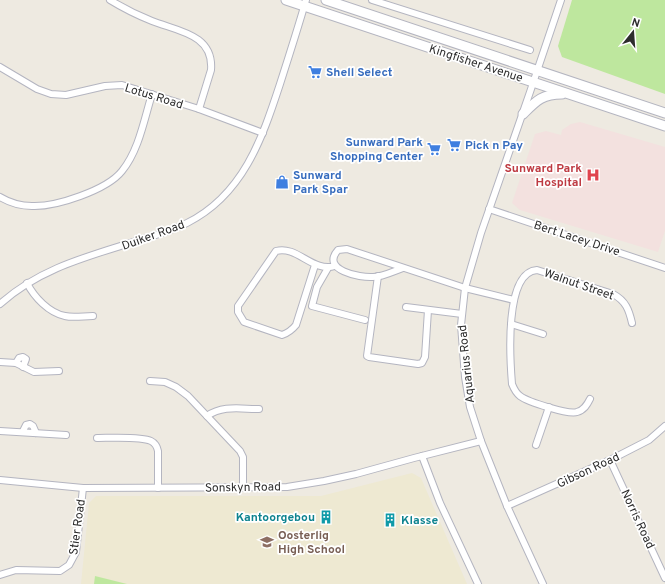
<svg xmlns="http://www.w3.org/2000/svg" width="665" height="584" viewBox="0 0 665 584" font-family="Overpass,sans-serif">
<rect width="100%" height="100%" fill="#eeeae1"/>
<polygon fill="#eee9d2" points="412,473 421,478 467,584 81,584 89,503 96,496 321,496"/>
<polygon fill="#f3e1df" points="580,122 665,147 665,231 658,252 520,210 512,203 535,134 546,131 561,135 562,130 571,124"/>
<g fill="#bee79e">
<polygon points="572,0 665,0 665,94 562,57 558,46"/>
<polygon points="95,576 127,584 94,584"/>
</g>
<g fill="none" stroke-linecap="round" stroke-linejoin="round">
<g stroke="#b4b5c0" stroke-width="8">
<g id="street">
<path d="M110,0C123,8 137,15 152,21C177,31 214,34 211,70L199,109"/>
<polyline points="372,0 530,50"/>
<polyline points="0,67 37,89 51,94 66,95 105,86 122,85 199,109 263,133"/>
<path d="M0,197C10,203 21,206 32,206C56,207 107,190 122,171C139,150 144,120 152,94"/>
<polyline points="489,209 665,268"/>
<path d="M315,265L296,325C292,330 288,333 282,335L244,322L238,312V306L276,251C297,245 313,273 335,266"/>
<polyline points="328,268 317,287 312,306 365,320"/>
<path d="M403,268C394,271 383,277 373,277C360,278 320,270 338,250L347,249L465,288L514,300"/>
<polyline points="378,276 367,356 369,357 418,364 422,363 425,357 428,310"/>
<path d="M27,283C34,297 49,313 65,316C73,318 84,316 93,316"/>
<path d="M0,304C38,270 82,258 130,243C149,237 169,232 187,223C243,195 262,139 280,84C289,56 298,28 306,0"/>
<polyline points="406,307 462,314"/>
<polyline points="511,324 543,334"/>
<polyline points="0,362 16,363 34,372 59,371"/>
<polyline points="16,363 19,358 23,357 26,359 23,367"/>
<polyline points="150,381 165,382 176,387 188,396 240,451 243,457 243,488"/>
<path d="M590,399C587,405 584,410 577,412C569,415 528,402 520,396C516,393 514,389 512,384C510,360 504,272 537,270L613,294C626,301 629,310 632,323"/>
<path d="M207,416C223,405 240,409 259,409"/>
<polyline points="0,431 66,435"/>
<polyline points="23,431 26,425 30,424 33,426 36,433"/>
<path d="M97,438C109,438 141,436 151,441C155,443 157,446 158,451V488"/>
<polyline points="536,445 549,407"/>
<polyline points="422,456 440,503 478,584"/>
<polyline points="610,460 665,578"/>
<polyline points="0,480 83,488 287,487 324,481 356,474 414,458 481,441"/>
<polyline points="507,506 610,460 649,440 665,426"/>
<polyline points="0,575 16,570 60,571 69,565 76,552 83,488"/>
<polyline points="543,584 507,506 481,441 470,407 465,377 461,325 465,288 481,233 530,92 561,0"/>
</g>
</g>
<g stroke="#b4b5c0" stroke-width="11">
<g id="secondary">
<polyline points="286,0 665,126"/>
<polyline points="326,0 665,113"/>
<path d="M523,114C536,101 542,94 562,94"/>
</g>
</g>
<use href="#street" stroke="#fff" stroke-width="6"/>
<use href="#secondary" stroke="#fff" stroke-width="9"/>
</g>
<defs>
<g id="supermarket-bare" transform="scale(1.08)"><path d="M-6-5.5h2.5l.6 2H6L4.5 2H-2.5L-4.4-4H-6ZM-1.5 3.2a1.3 1.3 0 1 0 .1 0ZM3 3.2a1.3 1.3 0 1 0 .1 0Z" fill="#3f7fe0" stroke="#fff" stroke-width="2.5" paint-order="stroke"/></g>
<g id="hospital-bare" transform="scale(1.08)"><path d="M-5-5h3v3.5h4V-5h3V5h-3V1.5h-4V5h-3Z" fill="#e0444e" stroke="#fff" stroke-width="2.5" paint-order="stroke"/></g>
<g id="shop-bare" transform="scale(1.08)"><path d="M-5-2.5h2.3a2.7 3.5 0 0 1 5.4 0H5L5.5 6h-11ZM-1.5-2.5h3a1.5 2.3 0 0 0-3 0Z" fill="#3f7fe0" stroke="#fff" stroke-width="2.5" paint-order="stroke"/></g>
<g id="building-bare" transform="scale(1.08)"><path d="M-4-6H4V6H1V3H-1V6H-4ZM-2.5-4.3h1.7v1.8h-1.7ZM.8-4.3h1.7v1.8H.8ZM-2.5-1h1.7V.8h-1.7ZM.8-1h1.7V.8H.8Z" fill="#0f9aa8" stroke="#fff" stroke-width="2.5" paint-order="stroke"/></g>
<g id="school-bare" transform="scale(1.08)"><path d="M0-5L7-2L0 1L-7-2ZM-4 1L0 2.5L4 1V4Q0 6-4 4Z" fill="#8d6e63" stroke="#fff" stroke-width="2.5" paint-order="stroke"/></g>
</defs>
<g fill-rule="evenodd">
<use href="#supermarket-bare" x="315" y="72"/>
<use href="#supermarket-bare" x="454" y="145"/>
<use href="#supermarket-bare" x="434" y="149"/>
<use href="#hospital-bare" x="593" y="175"/>
<use href="#shop-bare" x="282" y="182"/>
<use href="#building-bare" x="326" y="517"/>
<use href="#building-bare" x="390" y="520"/>
<use href="#school-bare" x="267" y="542"/>
</g>
<g text-anchor="middle" stroke-width="3.5" stroke-linejoin="round" paint-order="stroke">
<g font-size="12" fill="#2d2d2d" stroke="#fff">
<text transform="translate(476 63) rotate(18)" y="4">Kingfisher Avenue</text>
<text transform="translate(154 96) rotate(17)" y="4">Lotus Road</text>
<text transform="translate(153 235) rotate(-20)" y="4">Duiker Road</text>
<text transform="translate(577 238) rotate(18)" y="4">Bert Lacey Drive</text>
<text transform="translate(579 284) rotate(19)" y="4">Walnut Street</text>
<text transform="translate(466 364) rotate(-96)" y="4">Aquarius Road</text>
<text transform="translate(588 470) rotate(-25)" y="4">Gibson Road</text>
<text transform="translate(243 487) rotate(-1)" y="4">Sonskyn Road</text>
<text transform="translate(638 519) rotate(65)" y="4">Norris Road</text>
<text transform="translate(77 527) rotate(-82)" y="4">Stier Road</text>
</g>
<g font-size="12" font-weight="bold" fill="#366cbe" stroke="#fff" text-anchor="start">
<text x="326" y="76">Shell Select</text>
<text x="423" y="146" text-anchor="end">Sunward Park<tspan x="423" dy="14">Shopping Center</tspan></text>
<text x="465" y="149">Pick n Pay</text>
<text x="293" y="179">Sunward<tspan x="293" dy="14">Park Spar</tspan></text>
</g>
<g font-size="12" font-weight="bold" fill="#be3a42" stroke="#fff" text-anchor="end">
<text x="582" y="172">Sunward Park<tspan x="582" dy="14">Hospital</tspan></text>
</g>
<g font-size="12" font-weight="bold" fill="#0d838f" stroke="#fff" text-anchor="end">
<text x="315" y="521">Kantoorgebou</text>
<text x="401" y="524" text-anchor="start">Klasse</text>
</g>
<g font-size="12" font-weight="bold" fill="#785e54" stroke="#fff" text-anchor="start">
<text x="278" y="539">Oosterlig<tspan x="278" dy="14">High School</tspan></text>
</g>
</g>
<g transform="translate(633 32) rotate(17)" stroke="#ffffff" stroke-width="3" paint-order="stroke">
<path d="M0-3L7 15L0 10L-7 15Z" fill="#2d2d2d"/>
<text y="-6" font-size="11" font-weight="bold" text-anchor="middle" fill="#2d2d2d">N</text>
</g>
</svg>
